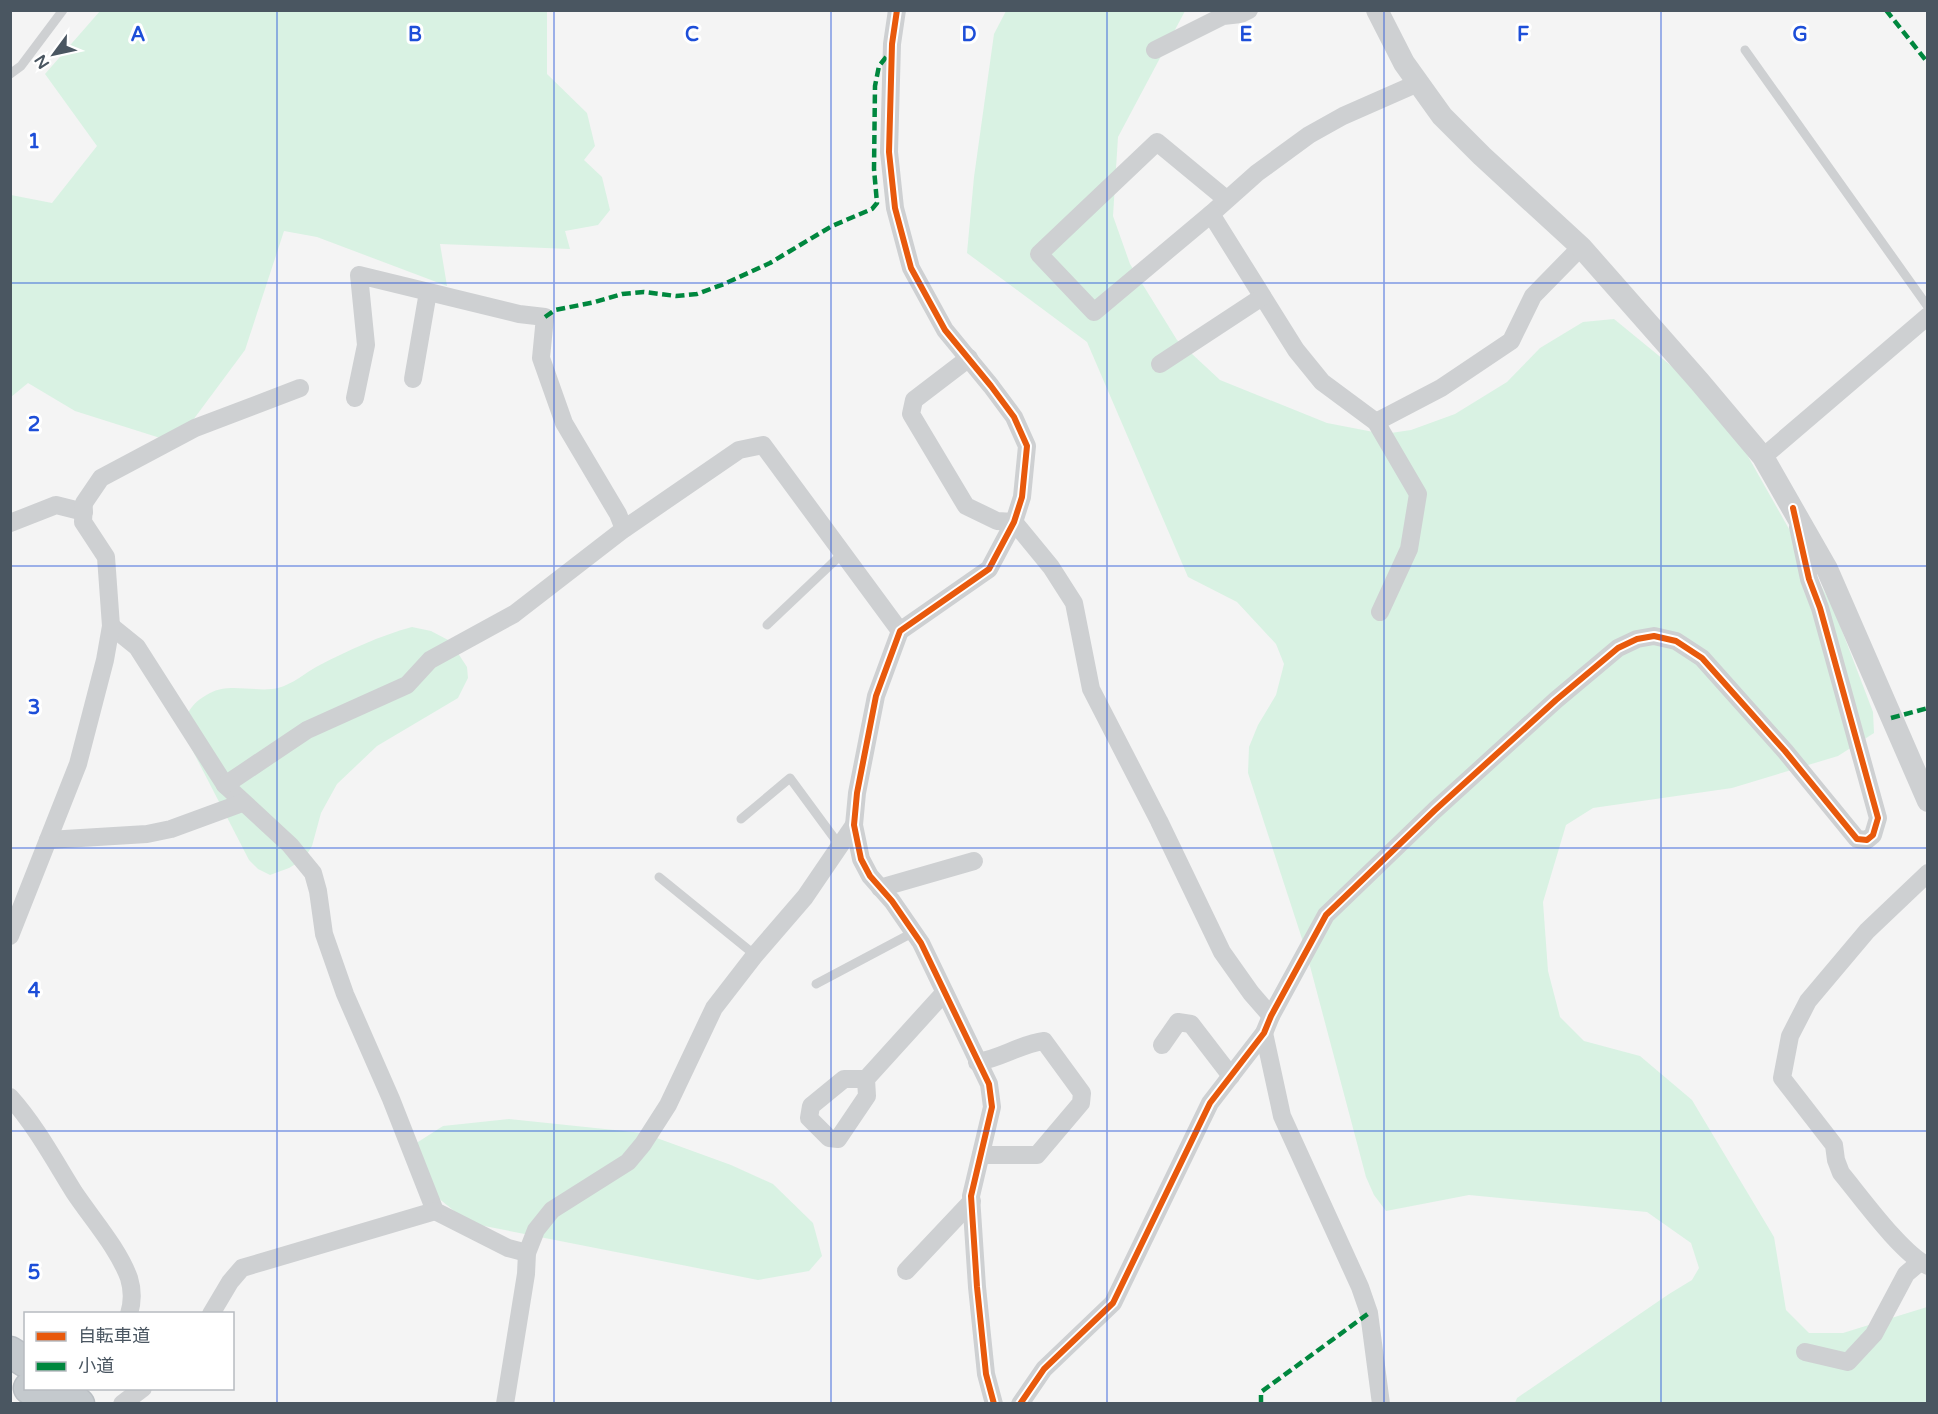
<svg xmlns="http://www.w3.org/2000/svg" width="1938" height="1414" viewBox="0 0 1938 1414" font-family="'Varela Round','Noto Sans JP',sans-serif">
<rect width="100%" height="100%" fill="#f4f4f4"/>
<g fill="#d9f2e3">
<polygon points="100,11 547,11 547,74 587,113 595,146 584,160 602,177 610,210 598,225 565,231 570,249 440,244 447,286 317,237 284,231 245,350 176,443 75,411 28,383 11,397 11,195 52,203 97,146 45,74"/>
<polygon points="1006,11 1185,11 1118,137 1113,216 1130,264 1177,340 1220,380 1327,423 1384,434 1411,430 1455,414 1507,382 1540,348 1583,322 1614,319 1719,405 1833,607 1873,712 1874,733 1838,756 1732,788 1593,808 1566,825 1543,902 1548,971 1560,1017 1584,1041 1640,1056 1692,1100 1774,1237 1786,1310 1809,1333 1843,1333 1927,1307 1927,1403 1515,1403 1517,1398 1669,1294 1692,1280 1699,1268 1691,1243 1647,1212 1469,1195 1386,1211 1374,1195 1366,1177 1306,951 1248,773 1249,747 1258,725 1276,695 1284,664 1276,644 1237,602 1188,577 1087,342 967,253 974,177 994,34"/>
<path d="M412,627L431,631L450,641L467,667L468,678L458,698L377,746L337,784L321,813L312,846L304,859L289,868L270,875L258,869L249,860L183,732C185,712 193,702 210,693C230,682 257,693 278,688C293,684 305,673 318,666C349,650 379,636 412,627Z"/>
<polygon points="509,1119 643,1133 731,1165 773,1184 813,1223 822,1256 809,1271 758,1280 469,1223 432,1193 405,1157 418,1142 443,1126"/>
</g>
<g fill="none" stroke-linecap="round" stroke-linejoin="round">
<g stroke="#b9bec3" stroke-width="33">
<g id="trunk">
<polyline points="10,1352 26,1362"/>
<polyline points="29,1388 49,1404"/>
<polyline points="61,1388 79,1404"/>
</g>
</g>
<g stroke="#ced0d2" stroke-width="9">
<polyline points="1745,50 1928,307"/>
<polyline points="10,74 21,66 63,10"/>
<polyline points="767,625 843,553"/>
<polyline points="741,819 790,778 840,846"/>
<polyline points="659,877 755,955"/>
<polyline points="816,984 914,932"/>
</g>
<g stroke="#ced0d2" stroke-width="18">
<polyline points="897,10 892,44 889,152 895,208 911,268 945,330 991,386 1014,417 1027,446 1022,497 1014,522 989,569 900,631 876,696 857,793 854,825 861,859 870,876 892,901 921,943 989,1084 992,1107 971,1196 977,1287 986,1374 994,1404"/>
<polyline points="1155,50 1223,16 1241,14 1249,10"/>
<polyline points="1226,199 1157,142 1039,254 1094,312 1211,214 1257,173 1309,135 1343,116 1418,83"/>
<polyline points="1211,214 1296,350 1322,382 1376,422 1418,494 1409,549 1380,612"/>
<polyline points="969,358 914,400 911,414 966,506 997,521 1014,522 1051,567 1074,603 1091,689 1159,821 1222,952 1251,993 1271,1016"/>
<polyline points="1160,364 1262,297"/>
<polyline points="413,379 428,292"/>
<polyline points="355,398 366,345 359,275 519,314 545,317 541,358 564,423 618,514 624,529"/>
<polyline points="1376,422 1441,388 1511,341 1533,296 1581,247"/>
<polyline points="1763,457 1928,316"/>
<polyline points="10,523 56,505 84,512"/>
<polyline points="111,626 137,647 225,785 290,845 313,873 318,891 324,934 345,994 391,1099 435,1211 508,1248 527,1253"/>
<polyline points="225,785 307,730 407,685 430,660 514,614 624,529 739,450 763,445 900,631"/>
<polyline points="48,840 147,834 171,829 242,803"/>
<path d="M1928,873L1867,931L1808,1001L1790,1036L1782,1078L1834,1145L1836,1160L1841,1173C1861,1197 1901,1253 1928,1266"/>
<polyline points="880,888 974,861"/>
<polyline points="10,936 78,764 105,660 111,626 106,557 83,522 84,503 101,478 195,428 300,388"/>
<polyline points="1264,1033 1282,1116 1360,1287 1369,1313 1381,1404"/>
<polyline points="1162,1045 1178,1022 1191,1024 1231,1076"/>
<path d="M977,1062C1000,1059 1020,1044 1044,1041L1082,1093L1081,1103L1037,1155H981"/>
<polyline points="866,1079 844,1079 811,1106 809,1118 829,1138 838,1139 867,1096 866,1079 944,993"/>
<path d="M10,1097C36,1126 54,1160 74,1192C92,1219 118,1248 129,1278C133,1291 133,1301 129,1314"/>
<polyline points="906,1271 972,1201"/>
<polyline points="211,1314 230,1282 242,1268 435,1211"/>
<polyline points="1805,1352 1848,1362 1874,1334 1906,1274 1920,1262"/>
<polyline points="122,1404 143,1388"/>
<polyline points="505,1404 526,1274 527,1253 536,1230 552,1210 628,1162 643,1144 668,1105 714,1008 755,955 805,897 854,825"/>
<polyline points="1020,1404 1044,1369 1113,1303 1210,1103 1264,1033 1271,1016 1326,915 1435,810 1556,700 1618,648 1637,639 1654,636 1676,641 1702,658 1785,751 1857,839 1867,840 1873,835 1878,818 1820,608 1809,579 1798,527"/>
</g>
<polyline stroke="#ced0d2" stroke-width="22" points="1377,10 1404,63 1442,116 1482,156 1581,247 1699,381 1763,457 1827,569 1928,801"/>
<use href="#trunk" stroke="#c4c9cd" stroke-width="30"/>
<g stroke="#00873e" stroke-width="4.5" stroke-dasharray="9 4.5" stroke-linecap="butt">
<polyline points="1886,10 1928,63"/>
<polyline points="545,317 555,310 595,302 622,294 644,292 676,296 697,294 724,284 770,263 832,226 872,209 877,203 874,169 875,86 879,66 891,51"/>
<polyline points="1891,718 1928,708"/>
<polyline points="1261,1404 1261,1392 1369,1313"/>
</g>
<g stroke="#fff" stroke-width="10">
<g id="cycleway">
<polyline points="897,10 892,44 889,152 895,208 911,268 945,330 991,386 1014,417 1027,446 1022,497 1014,522 989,569 900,631 876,696 857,793 854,825 861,859 870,876 892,901 921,943 989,1084 992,1107 971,1196 977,1287 986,1374 994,1404"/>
<polyline points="1020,1404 1044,1369 1113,1303 1210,1103 1264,1033 1271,1016 1326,915 1435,810 1556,700 1618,648 1637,639 1654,636 1676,641 1702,658 1785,751 1857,839 1867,840 1873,835 1878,818 1820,608 1809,579 1793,508"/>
</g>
</g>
<use href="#cycleway" stroke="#e8590c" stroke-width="6"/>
</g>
<path fill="none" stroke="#1d4ed8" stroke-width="1.5" stroke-opacity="0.55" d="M277,10V1404M554,10V1404M831,10V1404M1107,10V1404M1384,10V1404M1661,10V1404M10,283H1928M10,566H1928M10,848H1928M10,1131H1928"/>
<g font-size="20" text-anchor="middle" font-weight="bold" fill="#1d4ed8" stroke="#fff" stroke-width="6" stroke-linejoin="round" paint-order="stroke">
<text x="138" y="41">A</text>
<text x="415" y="41">B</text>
<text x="692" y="41">C</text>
<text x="969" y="41">D</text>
<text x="1246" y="41">E</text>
<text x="1523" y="41">F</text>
<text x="1800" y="41">G</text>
<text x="34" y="148">1</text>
<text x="34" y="431">2</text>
<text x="34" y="714">3</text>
<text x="34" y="997">4</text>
<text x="34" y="1279">5</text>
</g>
<rect width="1938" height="1414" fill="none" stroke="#4a5661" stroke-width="24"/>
<rect x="24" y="1312" width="210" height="78" fill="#ffffff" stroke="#b7bbc0" stroke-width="1.5"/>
<rect x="36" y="1332" width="30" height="9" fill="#e8590c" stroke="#b7bbc0" stroke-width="1.5"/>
<text x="78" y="1342" font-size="18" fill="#4a5661">自転車道</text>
<rect x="36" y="1362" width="30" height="9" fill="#00873e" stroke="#b7bbc0" stroke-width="1.5"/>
<text x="78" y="1372" font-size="18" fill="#4a5661">小道</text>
<g transform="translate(54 54) rotate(237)" stroke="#ffffff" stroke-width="4.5" paint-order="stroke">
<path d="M0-4.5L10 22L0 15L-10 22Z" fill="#4a5661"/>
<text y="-9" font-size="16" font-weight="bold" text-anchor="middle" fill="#4a5661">N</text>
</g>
</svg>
